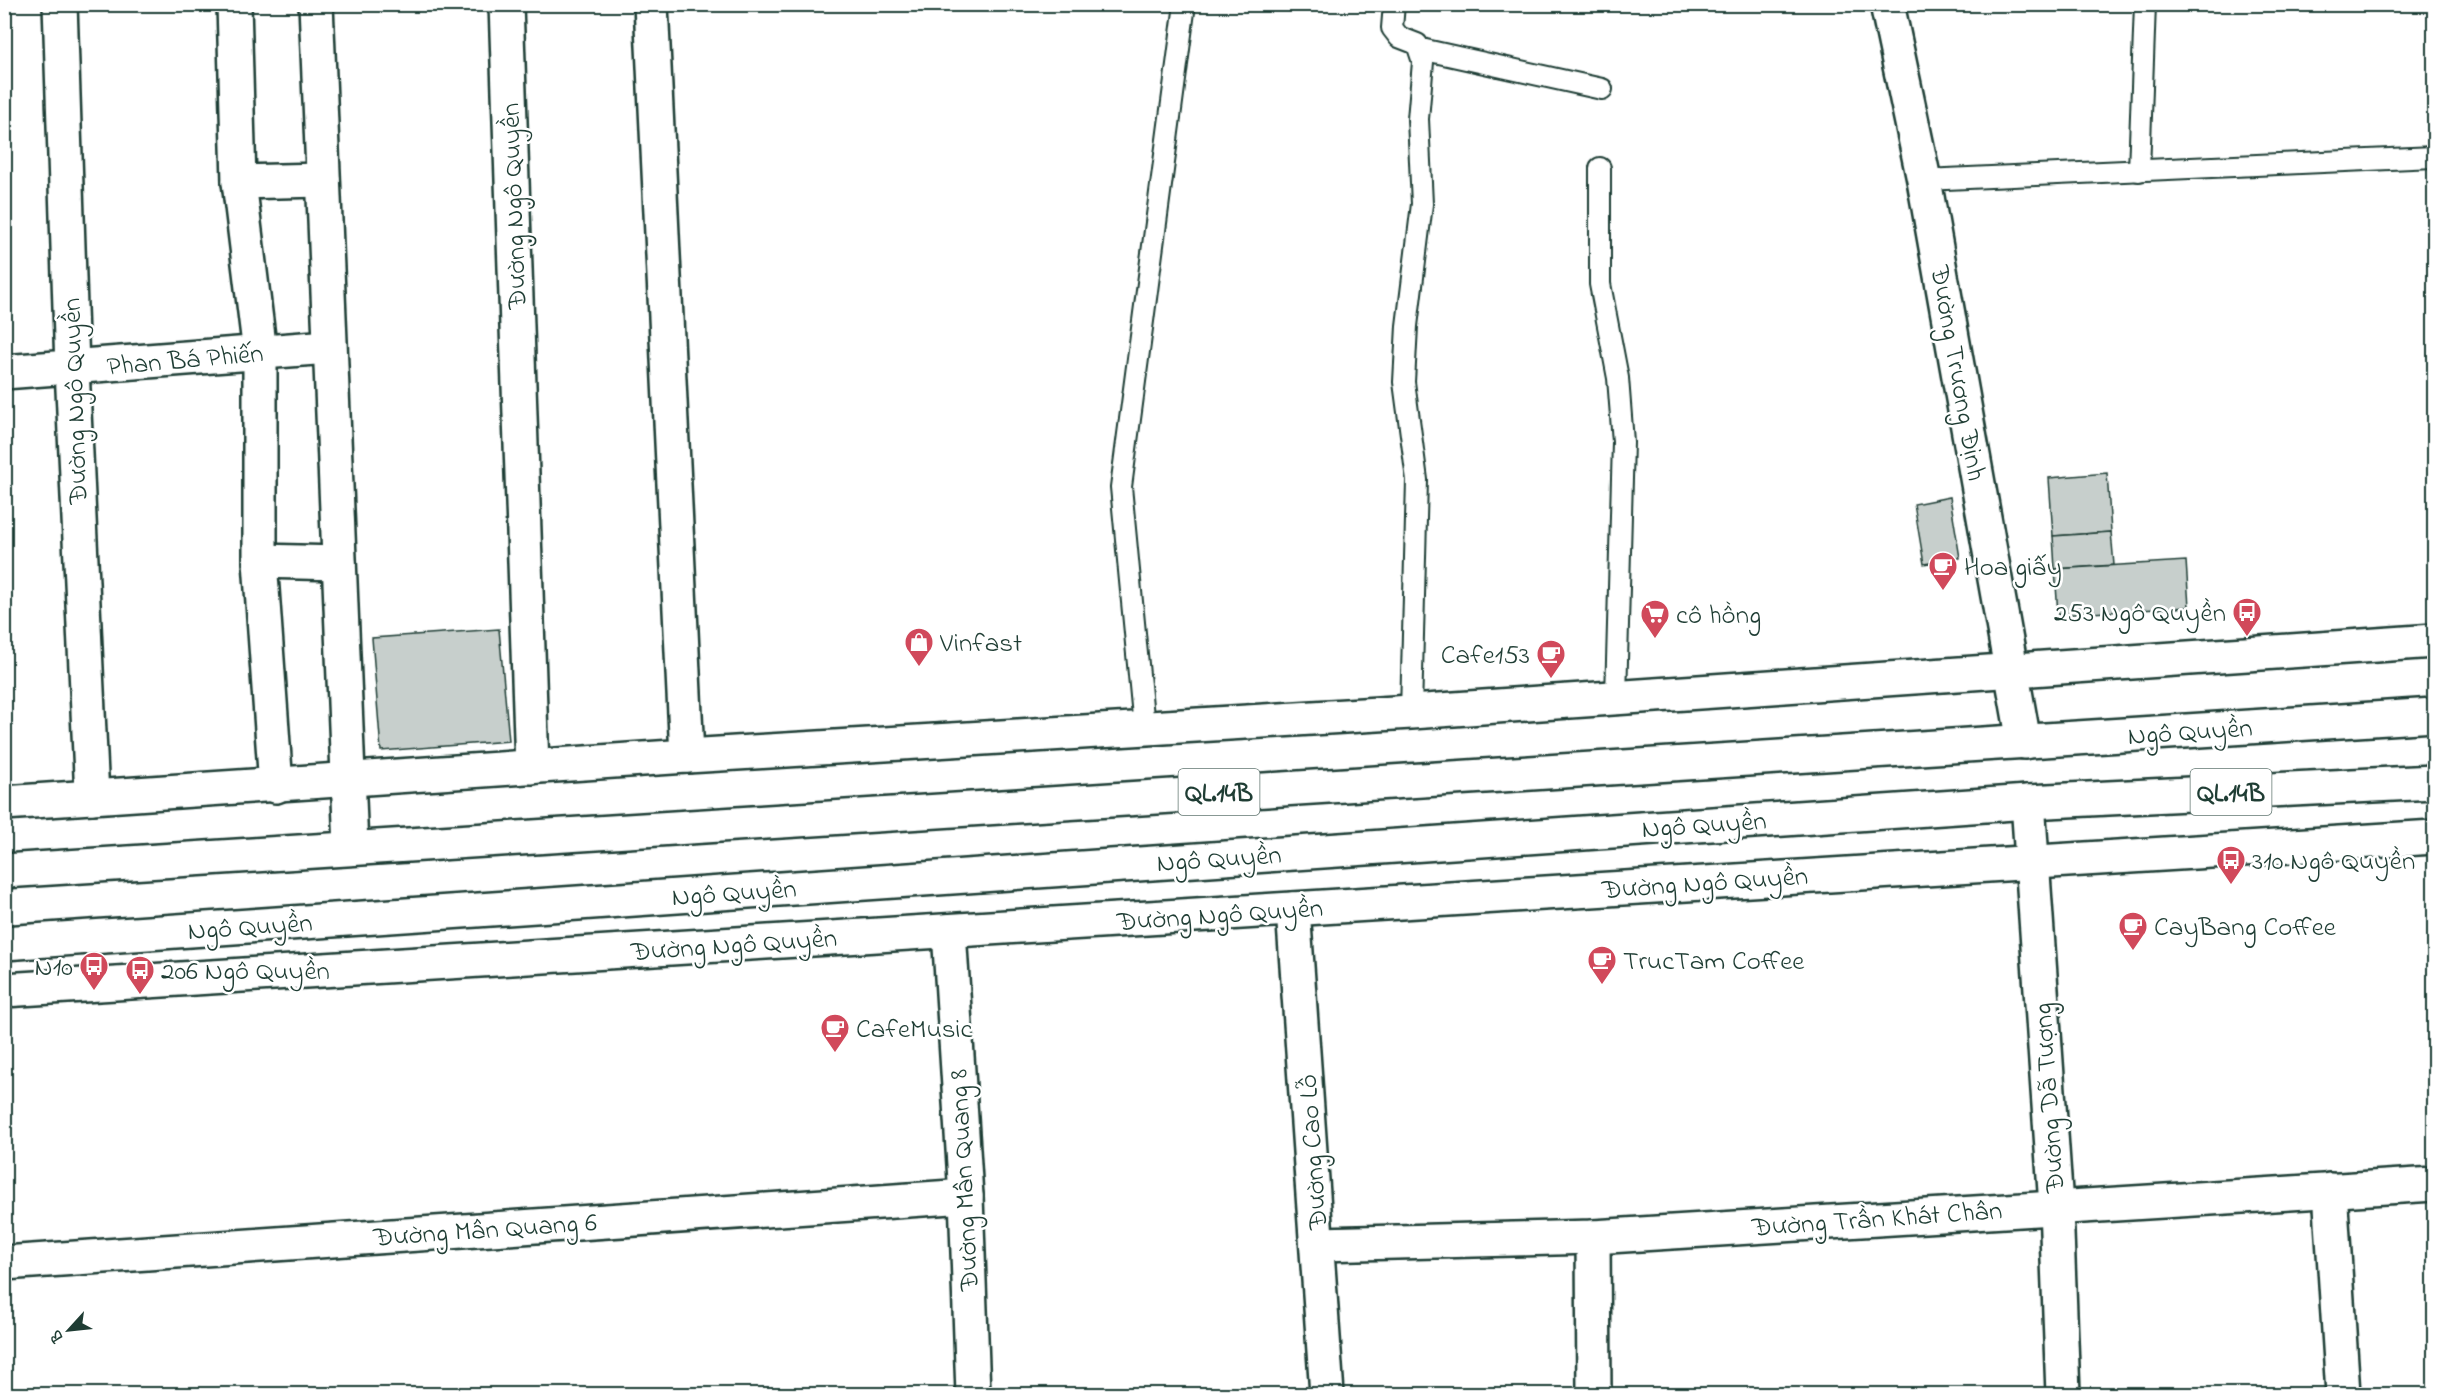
<svg xmlns="http://www.w3.org/2000/svg" width="2439" height="1399" viewBox="0 0 2439 1399" font-family="'Indie Flower',sans-serif">
<rect width="100%" height="100%" fill="#fff"/>
<filter id="ink" filterUnits="userSpaceOnUse"><feTurbulence type="fractalNoise" baseFrequency=".0167" numOctaves="2"/><feDisplacementMap in="SourceGraphic" scale="12" xChannelSelector="R" yChannelSelector="G"/><feConvolveMatrix kernelMatrix="1 2 1 2 8 2 1 2 1" color-interpolation-filters="sRGB"/></filter>
<g filter="url(#ink)">
<g fill="#c7cfcc" stroke="#1f3d34" stroke-width="1.5">
<polygon points="2107,473 2111,532 2053,536 2049,478"/>
<polygon points="1950,497 1960,558 1924,564 1914,504"/>
<polygon points="2111,532 2114,565 2055,569 2053,536"/>
<polygon points="2186,561 2189,607 2058,615 2055,569"/>
<polygon points="499,629 509,741 381,751 372,638"/>
</g>
<g fill="none" stroke-linecap="round" stroke-linejoin="round">
<g stroke="#1f3d34" stroke-width="24">
<g id="lane">
<polyline points="1394,4 1392,28 1399,37 1417,44 1423,62 1418,119 1422,204 1407,326 1404,382 1417,480 1411,712"/>
<polyline points="1421,49 1602,89"/>
<polyline points="1600,168 1600,284 1618,378 1623,442 1616,697"/>
<polyline points="2139,171 2145,4"/>
<polyline points="1924,180 2434,157"/>
<polyline points="1144,727 1121,487 1185,4"/>
</g>
</g>
<g stroke="#1f3d34" stroke-width="38">
<g id="street">
<polyline points="60,4 72,368 92,797"/>
<polyline points="234,4 239,182 260,353 260,561 276,786"/>
<polyline points="316,4 351,847"/>
<polyline points="506,4 532,767"/>
<polyline points="651,4 687,756"/>
<polyline points="239,182 323,180"/>
<polyline points="4,372 329,347"/>
<polyline points="260,561 339,563"/>
<polyline points="2028,802 2056,1206 2063,1394"/>
<polyline points="1293,909 1327,1394"/>
<polyline points="949,931 966,1196 973,1394"/>
<polyline points="2330,1190 2343,1394"/>
<polyline points="1593,1237 1594,1394"/>
<polyline points="1319,1244 1593,1237 2434,1184"/>
<polyline points="4,1263 966,1196"/>
</g>
</g>
<g stroke="#1f3d34" stroke-width="38">
<g id="secondary">
<polyline points="1887,4 1924,180 2024,742"/>
<polyline points="4,803 687,756 1411,712 2434,641"/>
<polyline points="4,990 2434,837"/>
</g>
</g>
<g stroke="#1f3d34" stroke-width="38">
<g id="highway">
<polyline points="4,871 2434,715"/>
<polyline points="4,943 2028,802 2434,782"/>
</g>
</g>
<use href="#lane" stroke="#fff" stroke-width="20"/>
<use href="#street" stroke="#fff" stroke-width="33"/>
<use href="#secondary" stroke="#fff" stroke-width="33"/>
<use href="#highway" stroke="#fff" stroke-width="33"/>
</g>
</g>
<defs>
<g id="cafe-pin" transform="scale(1.5)"><path d="M0 17L-7.5 6A9.5 9.5 0 1 1 7.5 6Z" fill="#d1495b" stroke="#fff"/><path d="M-5.5-4.5H6V0H3Q3 3.5 0 3.5H-2.5Q-5.5 3.5-5.5 0ZM3-3.2v2h1.7v-2ZM-6 4.5H4V6H-6Z" fill="#fff"/></g>
<g id="bus-pin" transform="scale(1.5)"><path d="M0 17L-7.5 6A9.5 9.5 0 1 1 7.5 6Z" fill="#d1495b" stroke="#fff"/><path d="M-5-6H5V4H4V6H2V4H-2V6H-4V4H-5ZM-3.5-4V0h7V-4ZM-3.5 1.2v1.5H-2V1.2ZM2 1.2v1.5H3.5V1.2Z" fill="#fff"/></g>
<g id="supermarket-pin" transform="scale(1.5)"><path d="M0 17L-7.5 6A9.5 9.5 0 1 1 7.5 6Z" fill="#d1495b" stroke="#fff"/><path d="M-6-5.5h2.5l.6 2H6L4.5 2H-2.5L-4.4-4H-6ZM-1.5 3.2a1.3 1.3 0 1 0 .1 0ZM3 3.2a1.3 1.3 0 1 0 .1 0Z" fill="#fff"/></g>
<g id="shop-pin" transform="scale(1.5)"><path d="M0 17L-7.5 6A9.5 9.5 0 1 1 7.5 6Z" fill="#d1495b" stroke="#fff"/><path d="M-5-2.5h2.3a2.7 3.5 0 0 1 5.4 0H5L5.5 6h-11ZM-1.5-2.5h3a1.5 2.3 0 0 0-3 0Z" fill="#fff"/></g>
</defs>
<g fill-rule="evenodd">
<use href="#cafe-pin" x="1943" y="566"/>
<use href="#bus-pin" x="2247" y="612"/>
<use href="#supermarket-pin" x="1655" y="614"/>
<use href="#shop-pin" x="919" y="642"/>
<use href="#cafe-pin" x="1551" y="654"/>
<use href="#bus-pin" x="2231" y="860"/>
<use href="#cafe-pin" x="2133" y="926"/>
<use href="#cafe-pin" x="1602" y="960"/>
<use href="#bus-pin" x="94" y="966"/>
<use href="#bus-pin" x="140" y="970"/>
<use href="#cafe-pin" x="835" y="1028"/>
</g>
<g text-anchor="middle" stroke-width="5" stroke-linejoin="round" paint-order="stroke">
<g fill="#fff" stroke="#627771" stroke-width="1.5">
<rect x="1178.5" y="769" width="81" height="46" rx="4.5"/>
<rect x="2190.5" y="769" width="81" height="46" rx="4.5"/>
</g>
<g font-size="26" font-weight="bold" fill="#1f3d34">
<text x="1219" y="801">QL.14B</text>
<text x="2231" y="801">QL.14B</text>
</g>
<g font-size="27" fill="#1f3d34" stroke="#fff">
<text transform="translate(513 206) rotate(-92)" y="9">Đường Ngô Quyền</text>
<text transform="translate(185 359) rotate(-5)" y="9">Phan Bá Phiến</text>
<text transform="translate(1959 373) rotate(80)" y="9">Đường Trương Định</text>
<text transform="translate(74 401) rotate(-92)" y="9">Đường Ngô Quyền</text>
<text transform="translate(2190 731) rotate(-4)" y="9">Ngô Quyền</text>
<text transform="translate(1704 824) rotate(-4)" y="9">Ngô Quyền</text>
<text transform="translate(1219 858) rotate(-4)" y="9">Ngô Quyền</text>
<text transform="translate(1705 882) rotate(-4)" y="9">Đường Ngô Quyền</text>
<text transform="translate(734 892) rotate(-4)" y="9">Ngô Quyền</text>
<text transform="translate(1220 914) rotate(-4)" y="9">Đường Ngô Quyền</text>
<text transform="translate(250 926) rotate(-4)" y="9">Ngô Quyền</text>
<text transform="translate(734 944) rotate(-4)" y="9">Đường Ngô Quyền</text>
<text transform="translate(2048 1098) rotate(-94)" y="9">Đường Dã Tượng</text>
<text transform="translate(1312 1152) rotate(-94)" y="9">Đường Cao Lỗ</text>
<text transform="translate(963 1180) rotate(-93)" y="9">Đường Mân Quang 8</text>
<text transform="translate(1877 1218) rotate(-4)" y="9">Đường Trần Khát Chân</text>
<text transform="translate(485 1229) rotate(-4)" y="9">Đường Mân Quang 6</text>
</g>
<g font-size="27" fill="#1f3d34" stroke="#fff" text-anchor="start">
<text x="1964" y="575">Hoa giấy</text>
<text x="2226" y="621" text-anchor="end">253 Ngô Quyền</text>
<text x="1676" y="623">cô hồng</text>
<text x="940" y="651">Vinfast</text>
<text x="1530" y="663" text-anchor="end">Cafe153</text>
<text x="2252" y="869">310 Ngô Quyền</text>
<text x="2154" y="935">CayBang Coffee</text>
<text x="1623" y="969">TrucTam Coffee</text>
<text x="73" y="975" text-anchor="end">N10</text>
<text x="161" y="979">206 Ngô Quyền</text>
<text x="856" y="1037">CafeMusic</text>
</g>
</g>
<rect width="2439" height="1399" fill="none" stroke="#fff" stroke-width="24"/>
<rect x="12" y="12" width="2415" height="1375" fill="none" stroke="#1f3d34" stroke-width="2" filter="url(#ink)"/>
<g transform="translate(69 1330) rotate(243)" stroke="#ffffff" stroke-width="4.5" paint-order="stroke">
<path d="M0-4.5L10 22L0 15L-10 22Z" fill="#1f3d34"/>
<text y="-9" font-size="16" font-weight="bold" text-anchor="middle" fill="#1f3d34">B</text>
</g>
</svg>
